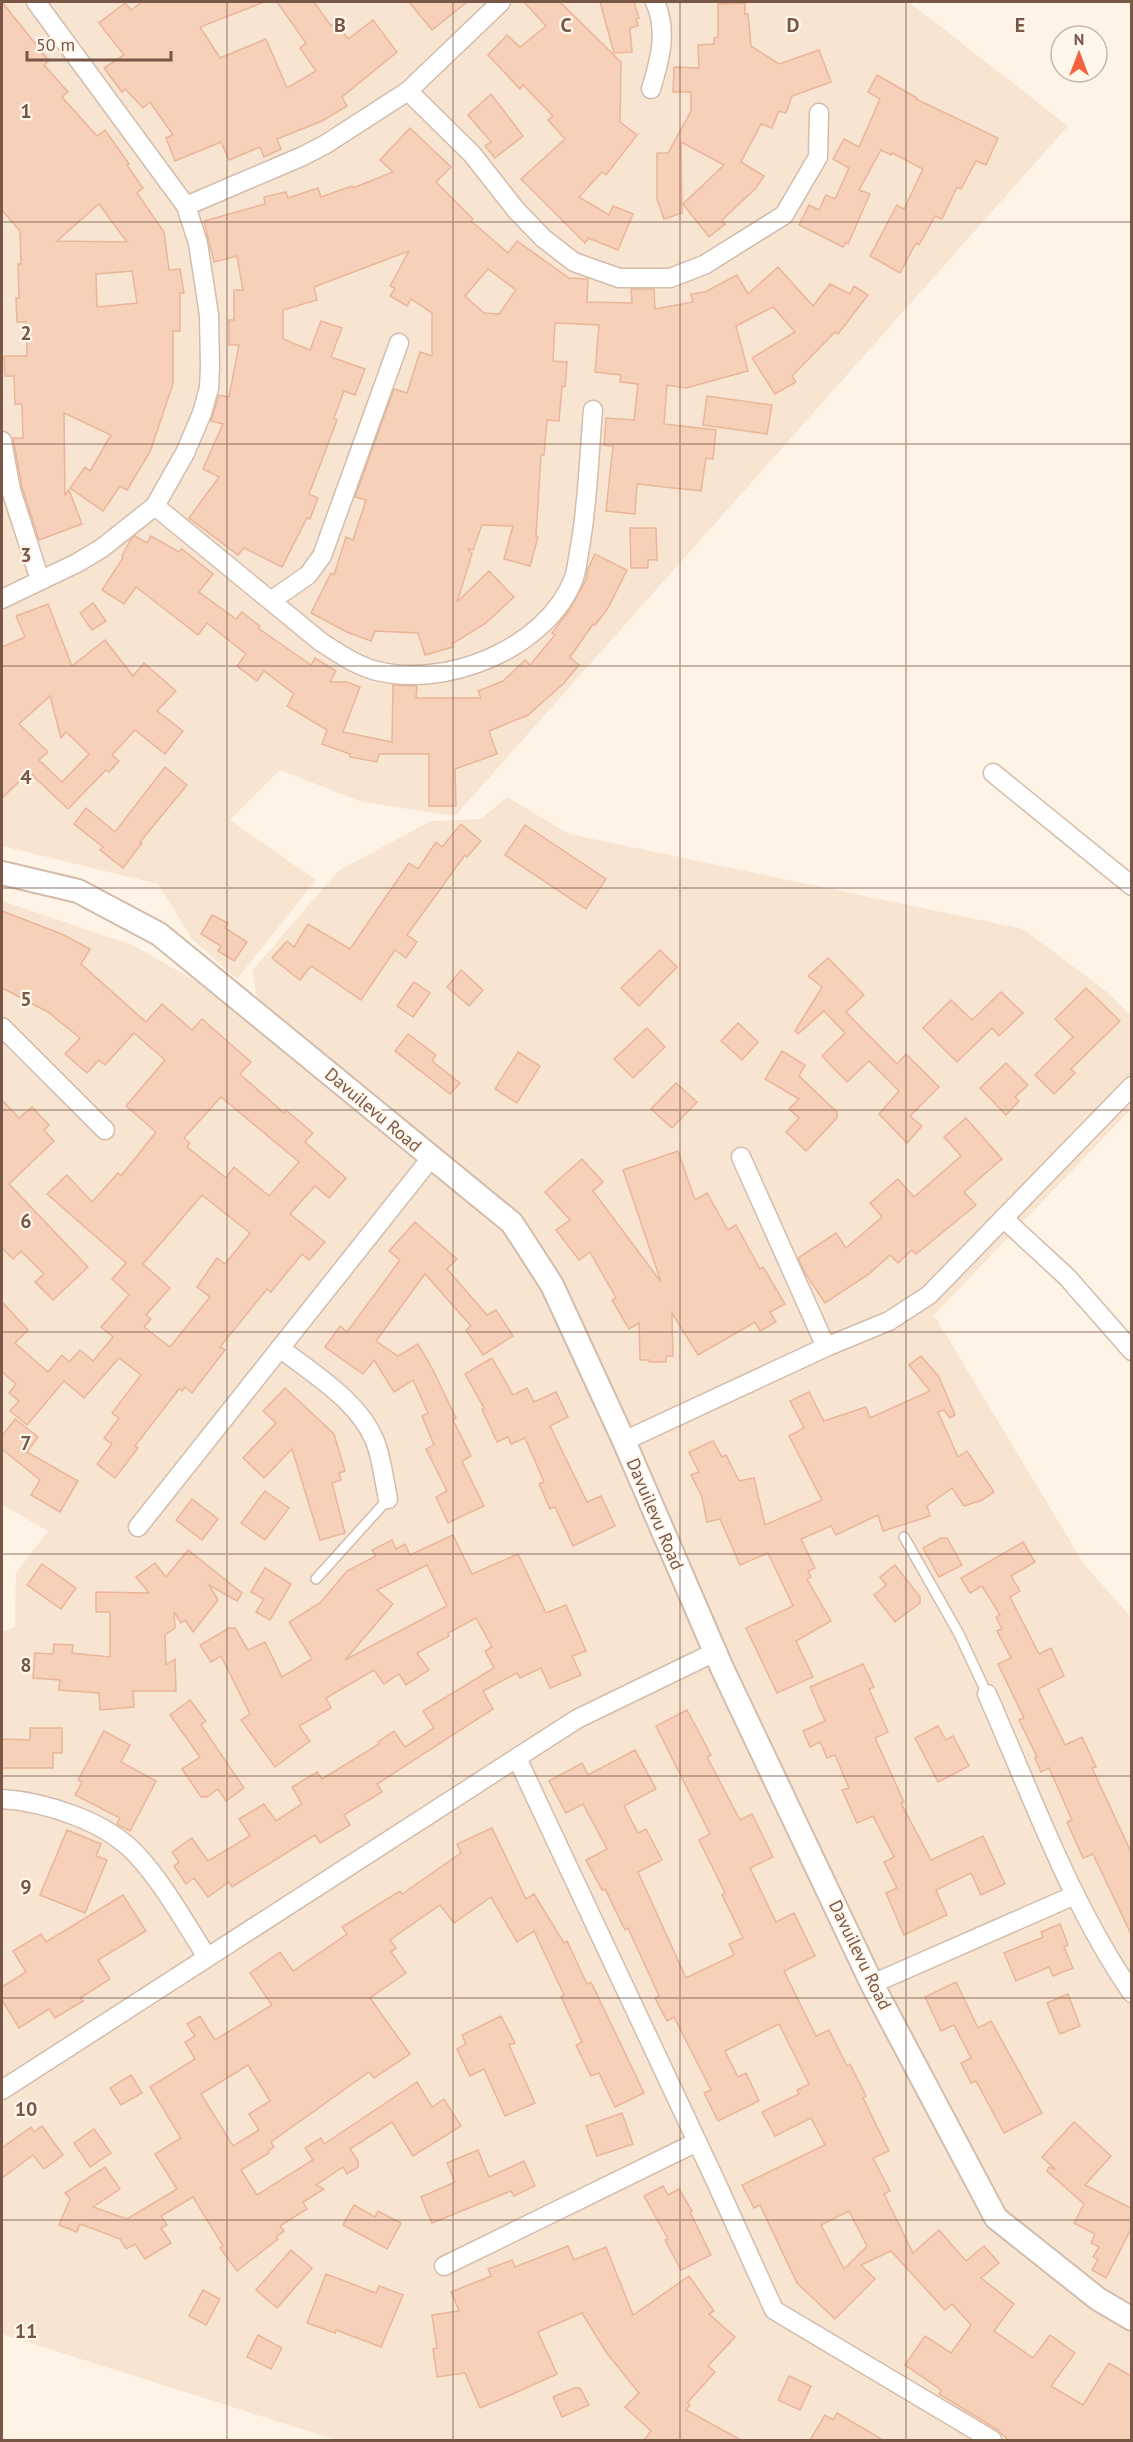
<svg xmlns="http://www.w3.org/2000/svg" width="1133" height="2442" viewBox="0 0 1133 2442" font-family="'PT Sans',sans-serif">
<rect width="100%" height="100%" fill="#fef3e4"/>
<g fill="#f7e5d2">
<polygon points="2,2 909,2 1068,126 455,816 362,802 280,770 230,820 316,880 237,979 192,939 158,884 2,846"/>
<polygon points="507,797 569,834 1023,929 1107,992 1131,1016 1131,1109 934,1315 1084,1564 1131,1617 1131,2440 336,2440 2,2334 2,1632 15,1627 16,1573 48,1531 2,1505 2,901 133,945 261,1018 252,971 338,871 431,821 481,819"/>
</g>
<g fill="#f6d0b9" stroke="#eab598" stroke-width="1.5" fill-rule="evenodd">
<path d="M2,2L49,61L44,65L68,92L62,97L97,136L105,130L129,164L127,165L143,188L137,193L164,232L169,270L180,269L184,293H180V331H173V384L150,452L127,490L120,486L103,511L70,488L85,467L90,471L111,435L64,413L65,495L69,490L82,524L39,540L22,487L13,438H23L22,404H15L14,376H5L4,356H27L26,322H17L16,298H19L18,264H21L20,231L2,210ZM99,204L127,242L57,241ZM132,271L137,303L97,307L96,274Z"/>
<polygon points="142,2 264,2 200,27 220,58 266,39 287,88 316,71 300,48 306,43 277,2 314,2 331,26 336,22 348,39 373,20 397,52 342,97 347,106 322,121 277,139 281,149 264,157 260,147 229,160 221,142 175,161 166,138 173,135 150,102 143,108 125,89 122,92 104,68 124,55 99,23 125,3 131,10"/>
<polygon points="409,2 467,2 432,30"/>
<polygon points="524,2 560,2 621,62 620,122 637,135 606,175 602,172 579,197 609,215 613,206 633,214 618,250 588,238 585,243 521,179 565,139 548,120 553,116 523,85 520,89 488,55 507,35 520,47 546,26"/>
<polygon points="600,2 634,2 639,18 636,19 638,26 630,28 632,52 614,53"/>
<polygon points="745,3 745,14 748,14 751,46 779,64 819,50 831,82 792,96 786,113 779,111 772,128 761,124 741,162 764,176 756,188 722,220 725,224 709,237 683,204 724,165 681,142 682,213 664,219 657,199 657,153 668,153 691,111 691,92 673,92 674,67 699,68 698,45 714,44 714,38 718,37 718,4"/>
<polygon points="877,75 917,98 916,99 998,138 986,165 976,161 961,189 957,187 942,219 935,216 919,245 916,243 900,273 870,256 897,205 904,209 923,169 892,153 891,155 881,150 859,190 870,194 848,244 846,242 843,247 799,225 809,205 819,210 826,195 835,199 849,168 833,159 844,139 859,147 880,99 868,92"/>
<polygon points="491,94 523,136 495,158 485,146 491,142 468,115"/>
<path d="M410,128L451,167L436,182L473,219L471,221L508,253L517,241L569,278L588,279L587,302L632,303L631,289H654L655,309L693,302L691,294L705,292L737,275L748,294L778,267L813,306L830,284L850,294L854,286L868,295L838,334L835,332L792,376L796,382L775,394L752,358L795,332L773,307L736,326L748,371L686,388L667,385L664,424L716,430L713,459L706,458L701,491L637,484L635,514L606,511L613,446L604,445L606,418L634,420L638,384L620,382L621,375L595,372L599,325L555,323L553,361L567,362L565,387L562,386L559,421L547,420L544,455H541L536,536L538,537L530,566L504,559L513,526L482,525L473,550L468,549L472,554L457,602L489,571L514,597L486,623L452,644L453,647L425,655L418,633L375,631L371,641L347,632L311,613L331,573L334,575L346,537L353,540L366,500L355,497L394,389L407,393L420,352L432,356V313L411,299L407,306L390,296L395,288L390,286L409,251L314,287L317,300L283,310V339L310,350L321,321L342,328L331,357L365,369L355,395L344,391L334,418L337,420L309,494L318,498L310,519L307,518L282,567L244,548L238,555L189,518L219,477L203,469L223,424L211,421L219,395L229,397L239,345H229V320H234V290H243L237,256L214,262L204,221L265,204L264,197L286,192L288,198L318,188L321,197L352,186L353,188L393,172L380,160ZM488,269L516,290L499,314L484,313L465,296Z"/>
<polygon points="707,396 772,405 767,434 703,425"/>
<polygon points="630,528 656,528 657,560 648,560 648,568 631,568"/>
<polygon points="135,536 147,543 151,536 179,552 182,549 213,574 199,592 236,619 242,612 260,626 258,628 311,665 315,658 336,671 330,682 347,682 360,687 343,732 392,742 393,685 417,686 416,698 481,698 478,691 503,681 525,660 530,665 555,635 552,633 570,609 586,580 588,569 595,554 627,570 608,608 595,625 593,624 570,657 579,665 563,684 528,715 489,731 497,754 455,769 456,806 429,806 429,754 379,754 377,762 350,757 350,754 322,744 327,730 287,706 294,694 264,671 257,681 237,666 246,654 207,623 198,635 136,587 124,604 102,590 123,558 122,556 131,539"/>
<polygon points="93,603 106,621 92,630 80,613"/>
<path d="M48,604L72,666L105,640L133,676L144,663L176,691L157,711L183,731L165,754L135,730L112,755L119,761L109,772L106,770L68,809L29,772L2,798V647L25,637L16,616ZM50,696L61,738L66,732L89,754L62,782L39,760L48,752L19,724Z"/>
<polygon points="165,767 187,785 140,842 142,843 123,868 100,850 103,847 74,824 86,808 115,832"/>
<polygon points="461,824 481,841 467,857 465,855 407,935 417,942 406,958 395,950 361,1000 311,966 300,980 272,958 287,941 294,947 308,924 350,949 409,863 418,869 436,842 442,847"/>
<polygon points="525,825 606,879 586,909 505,855"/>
<path d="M2,911L64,935L90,949L81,964L146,1022L162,1004L192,1030L202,1019L251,1062L240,1074L284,1113L286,1110L313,1133L305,1142L346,1178L329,1198L315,1186L290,1214L325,1242L309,1260L302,1254L271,1292L267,1289L220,1347L225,1350L192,1393L185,1387L182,1391L179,1389L135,1446L138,1448L115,1478L97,1464L112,1444L104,1438L119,1418L112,1413L141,1375L119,1358L84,1398L64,1381L27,1425L10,1411L19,1401L9,1393L16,1384L2,1372V1302L28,1330L15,1343L48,1372L62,1355L69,1362L80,1350L93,1361L113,1337L101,1327L129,1295L112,1279L126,1263L47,1194L67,1175L92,1202L118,1173L121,1176L156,1132L126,1106L165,1060L134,1033L105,1065L99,1060L87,1073L65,1054L80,1038L48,1012L2,988ZM221,1097L299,1162L269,1196L234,1167L226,1178L187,1147L190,1143L184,1138ZM202,1195L250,1233L225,1264L217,1258L197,1287L210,1297L170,1347L144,1327L151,1319L146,1315L170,1288L143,1264Z"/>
<polygon points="212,915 228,923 225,928 247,942 234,961 218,951 221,946 201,934"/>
<polygon points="660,950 677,967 639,1006 621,988"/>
<polygon points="828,958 864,995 846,1012 897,1064 906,1054 939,1087 910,1116 922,1126 907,1143 879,1114 899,1091 869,1061 847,1082 822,1056 845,1033 824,1011 798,1034 795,1031 822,987 808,976"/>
<polygon points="461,970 483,990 469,1006 447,987"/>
<polygon points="414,982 430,993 413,1017 397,1006"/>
<polygon points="1086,988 1120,1021 1071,1069 1075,1073 1054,1094 1035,1075 1073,1037 1055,1019"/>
<polygon points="1001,992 1023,1013 999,1036 992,1028 957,1062 923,1028 951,1000 972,1020"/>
<polygon points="738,1023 758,1042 742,1060 721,1041"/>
<polygon points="647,1028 665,1047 633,1078 614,1059"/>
<polygon points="408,1034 436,1055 432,1061 460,1083 450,1094 395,1051"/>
<polygon points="782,1051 805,1065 799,1076 837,1112 837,1118 806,1151 786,1132 799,1118 789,1109 799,1099 765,1079"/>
<polygon points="518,1052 540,1066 517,1103 495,1089"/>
<polygon points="1006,1063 1028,1085 1015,1097 1019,1101 1006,1115 980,1088"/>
<polygon points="676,1083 697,1102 672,1128 651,1109"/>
<polygon points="2,1100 19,1118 32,1107 49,1125 44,1130 54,1141 9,1184 88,1267 53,1300 35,1282 44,1274 21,1251 13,1259 2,1248"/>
<polygon points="966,1118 1002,1159 964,1192 976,1205 916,1254 912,1250 898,1263 890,1255 869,1274 825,1303 805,1273 798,1258 836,1233 846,1248 882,1217 870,1203 898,1179 914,1197 961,1156 944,1137"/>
<polygon points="678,1151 695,1200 707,1193 728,1230 736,1225 760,1269 763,1267 785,1304 770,1312 776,1322 760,1331 755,1322 698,1355 672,1313 673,1356 666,1356 666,1362 649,1362 649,1360 640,1360 639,1323 629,1329 612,1300 616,1298 590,1252 579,1260 556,1230 570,1220 545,1192 582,1159 603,1182 593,1191 661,1282 623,1170"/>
<polygon points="415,1222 457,1259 447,1269 487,1315 496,1310 513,1336 483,1355 466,1330 471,1326 425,1274 376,1341 398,1356 418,1344 432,1368 456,1418 453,1420 471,1456 462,1461 484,1506 448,1523 436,1497 447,1491 426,1449 434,1445 422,1416 428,1413 413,1380 394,1392 374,1360 363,1374 325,1347 340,1326 347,1332 400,1260 389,1251"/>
<polygon points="921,1356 939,1377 955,1415 950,1418 944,1410 938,1412 958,1457 967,1451 994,1492 982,1500 964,1506 952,1488 927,1506 930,1516 883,1531 878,1515 836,1535 831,1526 801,1539 815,1568 808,1571 811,1577 807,1579 831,1621 796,1641 813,1677 777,1693 746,1628 793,1606 768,1553 740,1565 720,1519 707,1522 702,1497 691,1475 699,1472 689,1452 713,1441 722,1457 726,1455 739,1481 754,1478 765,1525 822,1500 789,1436 804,1428 790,1401 809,1392 824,1421 866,1407 870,1418 930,1391 909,1365"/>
<polygon points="492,1358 513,1395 527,1388 534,1402 556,1392 568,1417 550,1426 587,1502 601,1496 615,1526 573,1546 555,1507 550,1509 539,1484 544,1482 525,1438 511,1444 508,1437 497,1442 482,1409 484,1408 465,1374"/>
<polygon points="285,1388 334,1434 345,1471 339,1473 341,1480 332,1483 345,1533 320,1540 292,1449 264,1478 243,1458 276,1423 263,1411"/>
<polygon points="15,1419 38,1437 27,1452 78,1481 60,1512 31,1495 40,1480 2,1449 2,1436"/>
<polygon points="265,1491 289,1508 265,1540 241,1523"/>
<polygon points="192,1499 218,1519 202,1540 176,1520"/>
<path d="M453,1535L472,1574L518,1554L546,1613L566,1605L586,1651L572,1656L581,1675L550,1688L541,1668L520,1678L517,1673L483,1691L493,1709L377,1784L382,1792L344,1815L350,1825L320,1843L315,1835L232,1887L229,1882L208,1897L194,1878L186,1884L174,1866L179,1862L172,1852L192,1838L208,1861L250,1836L239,1819L264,1804L276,1821L302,1804L292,1787L317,1772L322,1779L379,1744L378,1742L394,1731L405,1747L434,1728L423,1711L494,1668L485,1651L492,1647L476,1618L448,1633L449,1636L417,1653L429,1670L406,1685L399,1674L384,1684L374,1670L326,1698L331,1708L299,1726L310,1741L275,1767L241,1720L250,1714L221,1656L211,1662L200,1645L229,1628H235L248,1650L265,1642L282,1677L312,1659L289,1622L320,1603L347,1571L376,1556L372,1550L392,1540L396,1549L405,1544L410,1555ZM427,1565L447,1606L345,1660L393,1604L377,1590Z"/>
<polygon points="941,1538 947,1538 962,1565 939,1577 923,1548"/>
<polygon points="1023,1542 1035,1562 1011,1576 1020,1591 1010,1597 1039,1654 1051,1648 1064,1676 1038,1689 1065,1745 1082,1737 1096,1767 1092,1768 1131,1852 1131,1934 1093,1854 1083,1858 1067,1822 1072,1820 1049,1768 1041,1772 1035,1758 1037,1757 1019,1720 1024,1718 998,1664 1011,1658 997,1631 1002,1629 996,1617 1000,1615 982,1586 970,1593 961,1578"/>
<polygon points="188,1550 242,1593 237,1601 209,1585 218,1600 193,1632 185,1620 181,1623 174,1612 175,1628 165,1635 166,1665 175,1659 176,1691 133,1691 134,1707 100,1710 99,1693 59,1690 60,1680 33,1678 35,1653 53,1654 54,1644 73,1645 72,1653 110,1657 110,1612 96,1612 96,1592 149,1593 136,1577 155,1563 166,1577"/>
<polygon points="42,1564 76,1588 61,1609 27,1585"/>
<polygon points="895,1565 920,1597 920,1603 895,1622 874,1595 886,1585 880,1577"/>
<polygon points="265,1568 291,1584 270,1620 256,1612 264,1599 251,1592"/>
<polygon points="863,1664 874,1687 869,1689 888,1732 875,1738 904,1802 901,1803 931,1860 983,1836 1005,1884 981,1895 971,1873 936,1890 947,1915 904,1935 886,1893 897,1888 884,1862 894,1857 873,1816 857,1823 842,1790 849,1788 835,1755 827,1758 820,1742 810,1747 803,1731 825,1721 810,1687"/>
<polygon points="190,1700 206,1721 201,1725 244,1788 226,1801 218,1789 207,1797 201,1797 182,1769 200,1757 170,1715"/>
<path d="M687,1710L711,1755L707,1757L740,1820L752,1814L773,1857L750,1868L776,1922L794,1913L815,1956L784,1971L816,2036L829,2030L847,2066L850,2064L866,2096L863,2098L889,2151L873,2158L890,2191L884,2194L913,2253L939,2230L966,2261L984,2246L999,2263L981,2278L1014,2304L994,2331L1033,2358L1050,2335L1075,2353L1051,2386L1083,2405L1109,2363L1131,2376V2440H1008L998,2430L939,2394L941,2390L905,2365L925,2336L951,2353L971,2325L952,2304L945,2310L891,2251L861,2265L875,2279L835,2319L797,2283L760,2205L754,2208L742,2185L825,2145L811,2118L775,2136L762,2112L799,2094L797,2090L809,2084L779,2024L725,2051L738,2077L746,2073L759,2101L718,2121L704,2093L711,2090L674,2017L667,2021L655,1998L659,1996L628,1928L625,1930L605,1889L602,1890L586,1860L607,1849L583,1804L566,1813L549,1781L582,1763L588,1775L635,1750L656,1789L624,1806L638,1833L646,1829L662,1860L638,1872L686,1978L734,1955L729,1944L743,1938L722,1895L725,1893L699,1840L710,1834L656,1726ZM849,2211L867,2246L844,2269L821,2225Z"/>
<polygon points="938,1726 946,1740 953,1736 969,1766 938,1782 915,1738"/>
<polygon points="30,1728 62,1728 62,1753 53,1753 53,1768 2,1768 2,1739 30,1740"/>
<polygon points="104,1731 130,1745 121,1762 156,1781 130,1831 117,1824 120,1818 75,1795 82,1782 78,1780"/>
<path d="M492,1828L526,1899L534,1894L564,1943L567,1941L587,1984L591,1982L644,2093L615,2107L599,2073L591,2076L576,2045L582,2042L561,1997L564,1995L534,1931L517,1942L491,1897L454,1923L440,1905L390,1940L396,1948L391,1952L406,1973L370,1998L410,2054L374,2078L369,2072L271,2142L274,2147L268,2151L269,2153L241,2170L257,2195L313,2160L305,2148L321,2138L324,2144L417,2082L432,2107L444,2099L461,2126L413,2156L392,2122L350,2149L358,2161V2167L347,2174L343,2167L316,2185L324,2189L303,2202L307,2209L280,2226L284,2231L276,2237L278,2239L237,2271L220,2248L223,2246L193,2197L161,2216L167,2225L161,2228L171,2243L145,2259L135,2244L126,2249L120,2239L80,2224L77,2232L59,2225L70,2199L65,2193L105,2167L120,2189L93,2207L127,2219L177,2189L155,2154L181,2138L150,2087L195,2059L185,2042L195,2036L187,2024L200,2016L215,2040L272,2005L250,1973L280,1952L293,1971L347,1934L342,1927L400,1891L402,1894L461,1853L457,1844ZM248,2065L270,2101L249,2114L259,2130L233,2146L201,2094Z"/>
<polygon points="67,1830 101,1844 96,1856 107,1860 85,1913 40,1895"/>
<polygon points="123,1895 146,1931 98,1960 110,1979 80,1998 83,2001 55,2018 49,2009 19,2028 2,2000 2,1987 26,1972 13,1951 41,1934 46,1942"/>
<polygon points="1060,1924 1068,1945 1064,1947 1073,1968 1053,1976 1049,1967 1016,1981 1004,1953 1043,1937 1041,1932"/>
<polygon points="956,1982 978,2028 991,2021 1042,2113 1004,2133 976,2081 971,2083 961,2063 971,2058 954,2025 941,2031 925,1997"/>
<polygon points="1068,1994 1080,2026 1060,2034 1047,2003"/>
<polygon points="501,2016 515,2043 509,2045 535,2103 505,2116 484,2069 470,2076 457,2049 466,2044 462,2035"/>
<polygon points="131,2075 142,2093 121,2105 110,2088"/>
<polygon points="622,2113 633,2144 597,2156 586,2126"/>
<polygon points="1074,2122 1111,2156 1085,2185 1131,2208 1131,2229 1106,2278 1092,2270 1098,2259 1093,2257 1099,2247 1091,2243 1095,2234 1074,2223 1084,2204 1047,2171 1049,2167 1056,2170 1042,2157"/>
<polygon points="42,2126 63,2155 44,2169 33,2155 2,2178 2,2148 31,2127 34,2132"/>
<polygon points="94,2129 111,2153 90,2167 74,2143"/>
<polygon points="478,2150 489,2177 524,2161 535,2186 514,2196 511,2191 432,2223 421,2197 455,2182 447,2163"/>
<polygon points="663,2186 668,2195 679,2189 692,2211 690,2212 711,2255 681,2270 665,2240 668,2239 644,2196"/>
<polygon points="354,2205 375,2217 378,2211 401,2223 387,2249 343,2225"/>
<polygon points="568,2246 574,2260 606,2247 633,2315 689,2276 714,2311 709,2314 735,2337 708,2366 715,2372 687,2403 690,2405 686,2410 741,2440 644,2440 651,2431 625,2407 639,2393 606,2352 582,2313 538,2332 557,2374 506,2397 480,2408 465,2373 437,2377 433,2349 437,2348 432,2315 459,2311 451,2292 491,2276 488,2269 512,2260 515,2267"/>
<polygon points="291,2250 312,2268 277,2308 256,2290"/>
<polygon points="326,2274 376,2293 379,2286 403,2295 381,2347 336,2330 335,2333 307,2323"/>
<polygon points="203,2290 220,2299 206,2325 189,2316"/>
<polygon points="258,2335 282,2348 271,2369 247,2357"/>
<polygon points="789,2376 811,2386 800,2410 778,2400"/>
<polygon points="574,2388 580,2388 589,2405 562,2417 553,2397"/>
<polygon points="837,2413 883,2440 810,2440 825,2415 833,2420"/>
</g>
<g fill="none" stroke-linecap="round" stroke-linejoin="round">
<g stroke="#d3bcab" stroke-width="12">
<g id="service">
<polyline points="904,1537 959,1634 987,1694"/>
<polyline points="316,1579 388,1499"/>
</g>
</g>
<g stroke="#d3bcab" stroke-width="21">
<g id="minor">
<path d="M651,89C660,60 668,31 655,2"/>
<polyline points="408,91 472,154 516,210 543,238 574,262 619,278 670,278 704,265 784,215 818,157 819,113"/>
<polyline points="186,206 303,156 326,144 408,91 501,2"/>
<polyline points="2,441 11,490 40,580"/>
<path d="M155,506L321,642C338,653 354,664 373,670C444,690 547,649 574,578C577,569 578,557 580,547C588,502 589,455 593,410"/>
<polyline points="2,599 77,563 102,548 155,506 185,453 202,413 209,388 210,367 209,315 198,243 186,206 36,2"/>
<polyline points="272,600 308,575 322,556 399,343"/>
<polyline points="993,773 1132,886"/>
<polyline points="2,1027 105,1130"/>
<polyline points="741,1157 826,1347"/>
<polyline points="1003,1218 1067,1277 1132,1351"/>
<path d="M280,1348C313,1374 359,1401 375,1441C382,1459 384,1480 388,1499"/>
<polyline points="624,1441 826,1347 889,1321 929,1295 1132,1086"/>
<polyline points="138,1527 431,1158"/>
<path d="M987,1694C1031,1793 1070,1904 1132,1993"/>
<polyline points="517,1758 716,2182 774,2310 992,2440"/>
<path d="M2,1799C46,1802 105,1821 136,1854C164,1884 185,1923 207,1957"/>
<polyline points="872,1984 1075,1895"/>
<polyline points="2,2090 577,1719 715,1652"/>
<polyline points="444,2266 697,2142"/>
</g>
</g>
<g stroke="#d3bcab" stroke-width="26">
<polyline id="tertiary" points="2,873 78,891 159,934 512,1223 552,1285 624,1441 722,1668 872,1984 996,2218 1098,2299 1132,2319"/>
</g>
<use href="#service" stroke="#fff" stroke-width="9"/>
<use href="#minor" stroke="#fff" stroke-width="18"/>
<use href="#tertiary" stroke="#fff" stroke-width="22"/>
</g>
<path fill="none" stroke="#795747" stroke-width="1.5" stroke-opacity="0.55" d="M227,2V2440M453,2V2440M680,2V2440M906,2V2440M2,222H1132M2,444H1132M2,666H1132M2,888H1132M2,1110H1132M2,1332H1132M2,1554H1132M2,1776H1132M2,1998H1132M2,2220H1132"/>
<g text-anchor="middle" stroke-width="4.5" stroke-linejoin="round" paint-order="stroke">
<g font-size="18" fill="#795747" stroke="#fff7ec">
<text transform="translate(373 1110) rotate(40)" y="6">Davuilevu Road</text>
<text transform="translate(655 1514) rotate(67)" y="6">Davuilevu Road</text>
<text transform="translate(860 1955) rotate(64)" y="6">Davuilevu Road</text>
</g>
</g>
<g font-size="20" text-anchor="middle" font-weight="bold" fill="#795747" stroke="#fff7ec" stroke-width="4.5" stroke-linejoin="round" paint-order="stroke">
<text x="340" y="32">B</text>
<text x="566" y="32">C</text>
<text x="793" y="32">D</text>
<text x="1020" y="32">E</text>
<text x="26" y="118">1</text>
<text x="26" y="340">2</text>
<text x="26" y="562">3</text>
<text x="26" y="784">4</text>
<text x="26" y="1006">5</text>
<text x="26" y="1228">6</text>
<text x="26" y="1450">7</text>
<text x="26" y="1672">8</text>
<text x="26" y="1894">9</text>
<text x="26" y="2116">10</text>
<text x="26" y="2338">11</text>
</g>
<rect width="1133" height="2442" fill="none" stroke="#795747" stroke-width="6"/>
<g transform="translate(1079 54)"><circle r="28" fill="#fff7ec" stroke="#c9b7aa" stroke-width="1.5"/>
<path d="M0-4.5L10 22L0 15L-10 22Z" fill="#f3623e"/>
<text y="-9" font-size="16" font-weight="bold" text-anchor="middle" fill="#795747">N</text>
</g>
<path d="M27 51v9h144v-9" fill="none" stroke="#795747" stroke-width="3"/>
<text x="36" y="51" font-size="18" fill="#795747" stroke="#fff7ec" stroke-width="4.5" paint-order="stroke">50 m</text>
</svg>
